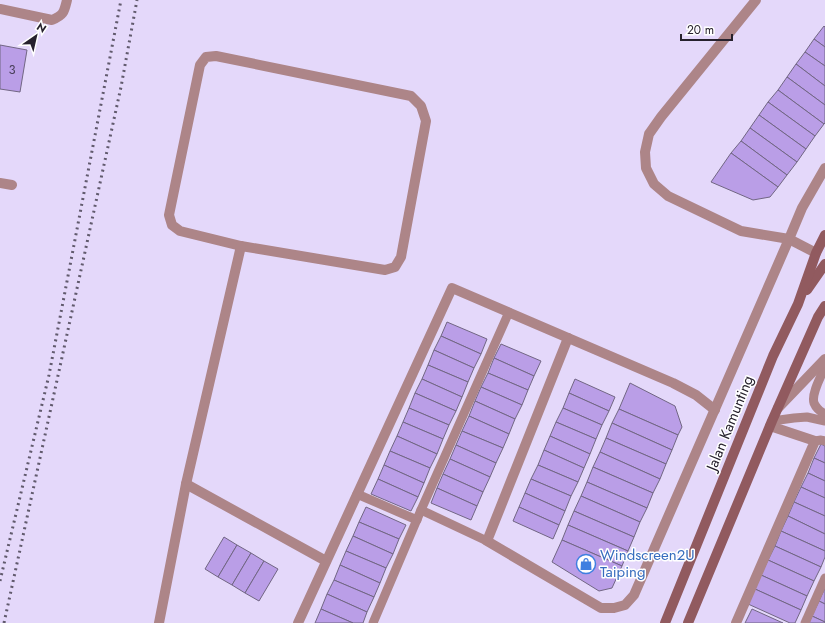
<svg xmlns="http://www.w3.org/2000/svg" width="825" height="623" viewBox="0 0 825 623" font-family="Jost,sans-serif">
<rect width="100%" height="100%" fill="#e4d8fa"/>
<g fill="#ba9ee7" stroke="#716683">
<polygon points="824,26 825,27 825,47 814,39"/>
<polygon points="814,39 825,47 825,66 805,52"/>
<polygon points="0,45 27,50 20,92 0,89"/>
<polygon points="805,52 825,66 825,86 796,64"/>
<polygon points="796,64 825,86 825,105 787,77"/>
<polygon points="787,77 825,105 825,123 824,124 778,90"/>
<polygon points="778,90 824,124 815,136 768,102"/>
<polygon points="768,102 815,136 806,149 759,115"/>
<polygon points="759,115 806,149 797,162 750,128"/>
<polygon points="750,128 797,162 787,175 741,141"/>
<polygon points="741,141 787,175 778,187 731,153"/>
<polygon points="731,153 778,187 770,197 753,200 711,182"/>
<polygon points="447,322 487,339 481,354 441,336"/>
<polygon points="441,336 481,354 474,368 434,350"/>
<polygon points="501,344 541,361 534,376 494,358"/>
<polygon points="434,350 474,368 468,382 428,365"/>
<polygon points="494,358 534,376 528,390 488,373"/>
<polygon points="428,365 468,382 462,397 422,379"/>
<polygon points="488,373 528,390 522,405 481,387"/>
<polygon points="422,379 462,397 456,411 415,393"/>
<polygon points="575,379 615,397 609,411 569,393"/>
<polygon points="630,383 675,406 682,427 678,435 619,409"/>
<polygon points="481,387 522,405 515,419 475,401"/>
<polygon points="415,393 456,411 449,425 409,408"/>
<polygon points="569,393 609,411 602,425 563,408"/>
<polygon points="475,401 515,419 509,434 469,416"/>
<polygon points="409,408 449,425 443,439 403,422"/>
<polygon points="563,408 602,425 596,439 556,422"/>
<polygon points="619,409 678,435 672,450 612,423"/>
<polygon points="469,416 509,434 503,448 462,431"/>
<polygon points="403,422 443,439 437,454 397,436"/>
<polygon points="556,422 596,439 590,454 550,436"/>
<polygon points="612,423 672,450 666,464 606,438"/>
<polygon points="462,431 503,448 496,463 456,445"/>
<polygon points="397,436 437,454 430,468 390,451"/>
<polygon points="550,436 590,454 584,468 544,450"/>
<polygon points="606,438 666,464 660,479 600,452"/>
<polygon points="821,444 825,446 825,463 814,458"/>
<polygon points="456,445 496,463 490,477 450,459"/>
<polygon points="544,450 584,468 578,482 538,465"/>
<polygon points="390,451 430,468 424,483 384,465"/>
<polygon points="600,452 660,479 653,493 593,467"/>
<polygon points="814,458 825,463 825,481 808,473"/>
<polygon points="450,459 490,477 483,492 443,474"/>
<polygon points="384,465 424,483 418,497 378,479"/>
<polygon points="538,465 578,482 571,496 531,479"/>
<polygon points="593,467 653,493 647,508 587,482"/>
<polygon points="808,473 825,481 825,498 801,487"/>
<polygon points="443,474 483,492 477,506 437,488"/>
<polygon points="378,479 418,497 411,511 371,494"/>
<polygon points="531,479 571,496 565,511 525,493"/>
<polygon points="587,482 647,508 640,522 581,496"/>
<polygon points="801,487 825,498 825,516 794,502"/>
<polygon points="437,488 477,506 471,520 431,503"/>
<polygon points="525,493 565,511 559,525 519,507"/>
<polygon points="581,496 640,522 634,537 574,511"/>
<polygon points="794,502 825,516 825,534 788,516"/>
<polygon points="366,507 406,525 399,539 359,522"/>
<polygon points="519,507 559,525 553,539 513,521"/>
<polygon points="574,511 634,537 628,551 568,525"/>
<polygon points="788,516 825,534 825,551 781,531"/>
<polygon points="359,522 399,539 393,554 353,536"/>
<polygon points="568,525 628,551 622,566 562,540"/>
<polygon points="781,531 825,551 825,557 821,567 775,546"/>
<polygon points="353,536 393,554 386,568 346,551"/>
<polygon points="224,537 237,545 218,577 205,569"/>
<polygon points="562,540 622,566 612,588 599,591 552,562"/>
<polygon points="237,545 251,553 232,585 218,577"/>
<polygon points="775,546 821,567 814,581 768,560"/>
<polygon points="346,551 386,568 380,583 340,565"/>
<polygon points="251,553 264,561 245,593 232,585"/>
<polygon points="768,560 814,581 807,596 761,575"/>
<polygon points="264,561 278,569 259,601 245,593"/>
<polygon points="340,565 380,583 374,597 334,580"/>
<polygon points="761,575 807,596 801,610 755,589"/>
<polygon points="334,580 374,597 367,612 327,594"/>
<polygon points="825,588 825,604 819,601"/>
<polygon points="755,589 801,610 795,623 790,623 748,604"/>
<polygon points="327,594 367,612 363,623 353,623 321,609"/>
<polygon points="819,601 825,604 825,622 812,616"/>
<polygon points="321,609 353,623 315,623"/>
<polygon points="752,609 783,623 745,623"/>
<polygon points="812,616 825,622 825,623 809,623"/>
</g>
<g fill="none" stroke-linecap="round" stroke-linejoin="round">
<g stroke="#ad8588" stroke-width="9">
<path d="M825,367C821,376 811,394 814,403C816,408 821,412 825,414"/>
<polyline points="772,421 794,418 807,417 825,421"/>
<polyline points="815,441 821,440 825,441"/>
<polyline points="357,494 417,520"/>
<polyline points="421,510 487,541"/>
<polyline points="373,623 421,510 509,312"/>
<polyline points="805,623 825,578"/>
</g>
<g stroke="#ad8588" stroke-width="10">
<path d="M0,9L52,20C64,15 64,12 67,0"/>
<polygon points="216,56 411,96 421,106 426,121 401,257 395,267 385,270 241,246 180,231 172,225 169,215 200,65 206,57"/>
<polyline points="0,183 12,185"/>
<polyline points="816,253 789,239 802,208 825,168"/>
<polyline points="568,338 487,541 601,608 614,608 625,605 634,595 789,239 741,231 668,196 654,184 646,168 645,152 649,134 661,117 756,0"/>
<polyline points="778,408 825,359"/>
<polyline points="186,484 326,561"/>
<polyline points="159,623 186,484 241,246"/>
<polyline points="298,623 452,288 673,383 696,395 715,410"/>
<polyline points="736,623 815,441 770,426"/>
</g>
<g stroke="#915a5f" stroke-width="10">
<polyline points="807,290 825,264"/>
<polyline points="665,623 773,356 798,304 816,253 825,235"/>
<polyline points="688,623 772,421 818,317 825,306"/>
</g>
<g stroke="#615a6d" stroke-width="3" stroke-dasharray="2 4" stroke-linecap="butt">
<polyline points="0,581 49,375 121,0"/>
<polyline points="4,623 121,87 137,0"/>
</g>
</g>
<defs>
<g id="shop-ring" transform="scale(1)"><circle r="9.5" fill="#fff" stroke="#3f7fe0" stroke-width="1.5"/><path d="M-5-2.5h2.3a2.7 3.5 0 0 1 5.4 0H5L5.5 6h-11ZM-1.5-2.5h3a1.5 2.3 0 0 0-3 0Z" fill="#3f7fe0"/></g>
</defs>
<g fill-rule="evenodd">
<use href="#shop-ring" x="586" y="564"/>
</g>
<g text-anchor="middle" stroke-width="3" stroke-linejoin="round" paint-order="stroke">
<g font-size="13" fill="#4b405c">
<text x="12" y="74">3</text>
</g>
<g font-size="15" fill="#26212d" stroke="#fff">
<text transform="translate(730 423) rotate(-68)" y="5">Jalan Kamunting</text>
</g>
<g font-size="15" fill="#366cbe" stroke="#fff" text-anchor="start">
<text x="600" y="560">Windscreen2U<tspan x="600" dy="17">Taiping</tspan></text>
</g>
</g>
<g transform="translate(36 36) rotate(34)" stroke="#ffffff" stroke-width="3" paint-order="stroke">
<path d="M0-3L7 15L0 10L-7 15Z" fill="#26212d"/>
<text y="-6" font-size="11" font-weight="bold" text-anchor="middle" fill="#26212d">N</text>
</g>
<path d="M681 34v6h51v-6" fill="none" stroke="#26212d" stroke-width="2"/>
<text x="687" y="34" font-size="12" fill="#26212d" stroke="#ffffff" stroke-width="3" paint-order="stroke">20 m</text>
</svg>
